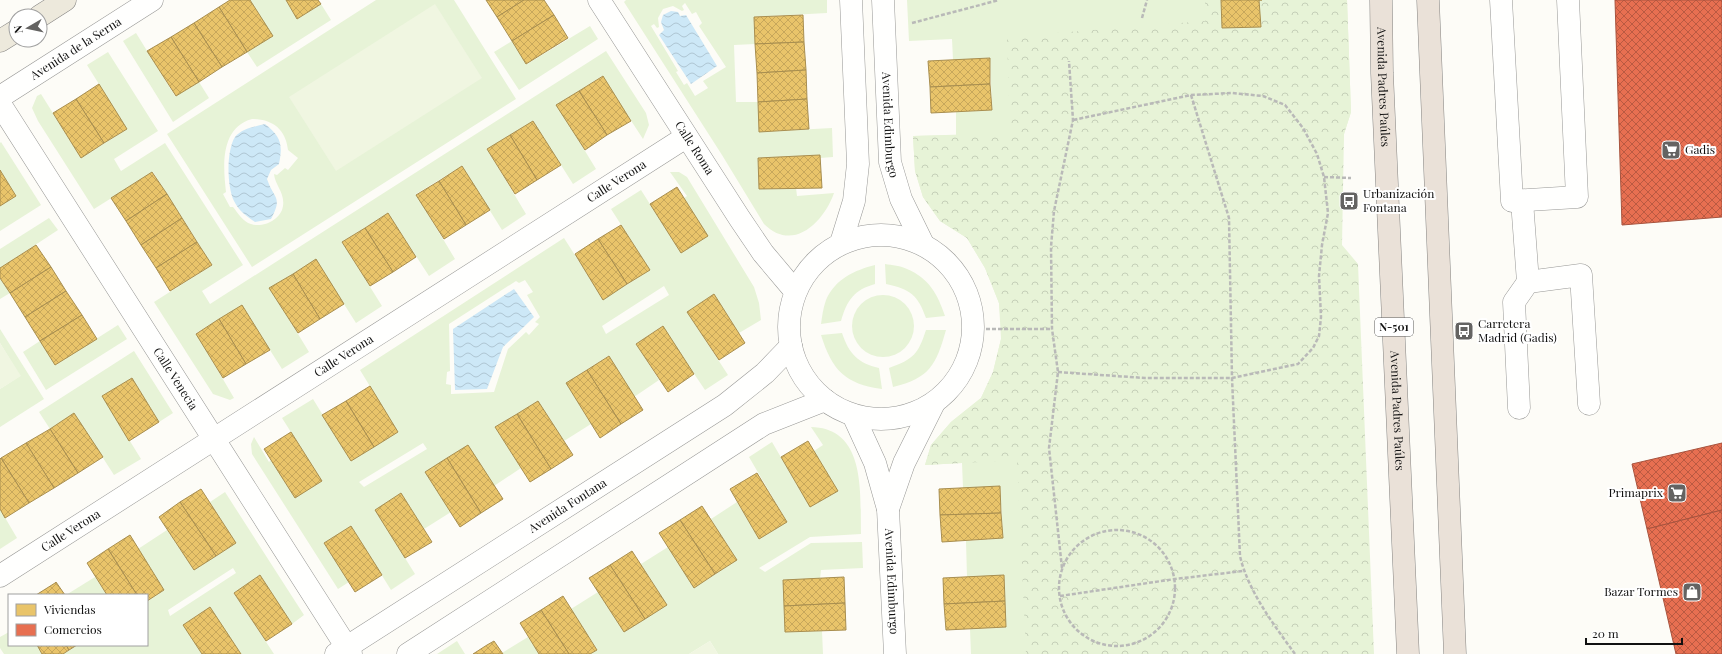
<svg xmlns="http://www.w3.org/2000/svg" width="1722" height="654" viewBox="0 0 1722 654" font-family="'Playfair Display',serif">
<defs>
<pattern id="park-crowns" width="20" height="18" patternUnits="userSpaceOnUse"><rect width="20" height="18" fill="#e7f3d7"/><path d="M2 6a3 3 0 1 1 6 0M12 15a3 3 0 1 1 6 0" fill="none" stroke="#c5cfb8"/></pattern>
<pattern id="water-waves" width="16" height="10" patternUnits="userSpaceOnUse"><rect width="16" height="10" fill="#cde8f7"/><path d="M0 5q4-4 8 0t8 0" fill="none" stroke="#afc6d3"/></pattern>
<pattern id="homes-cross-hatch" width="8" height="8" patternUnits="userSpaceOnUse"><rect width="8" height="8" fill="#e9c46a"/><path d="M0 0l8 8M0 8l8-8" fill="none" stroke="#c7a75b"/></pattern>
<pattern id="shops-cross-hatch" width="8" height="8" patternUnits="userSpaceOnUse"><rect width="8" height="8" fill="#e76f51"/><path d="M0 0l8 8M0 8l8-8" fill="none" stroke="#ba5a42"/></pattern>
</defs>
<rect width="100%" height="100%" fill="#fdfcf7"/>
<g fill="#e7f3d7" fill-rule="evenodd">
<polygon points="250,0 286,0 297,19 321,4 331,20 257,67 247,52 272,36"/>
<path d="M376,0H454L516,99L252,267L167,134ZM252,119C272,119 286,129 288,150L298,158L288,170L285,168L277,175L274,174C275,185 285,193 283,206C281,220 263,228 251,224C243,222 238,213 233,207H230L223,194L226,192C223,166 220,128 252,119Z"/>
<path d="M626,0H827V13L754,17L755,44L734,45L736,102H758L759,132L832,128L833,157L820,158L819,155L758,158L759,189L796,188L797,196L834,193C824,222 793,253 764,224L722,155L624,2ZM685,3L692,14L696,12L702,23L699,26L726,67L703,81L708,88L695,96L687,83L684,85L676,72L678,71L651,26L654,24L657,28L659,27L658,18L663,9L673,6L682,11L684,10L682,6Z"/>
<polygon points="907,0 1205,0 1205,21 1347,0 1351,112 1344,134 1342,165 1000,314 999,303 985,268 967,238 940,221 923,197 915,171 913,136 956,135 956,112 992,110 990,58 953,60 952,39 909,41"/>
<polygon points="590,26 598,39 519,90 494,52 512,41 527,64"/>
<polygon points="136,33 175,96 199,82 209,98 173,122 123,41"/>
<polygon points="606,51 646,113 649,125 643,139 602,76 557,105 596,169 573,184 533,121 487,149 526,214 502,230 462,166 416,194 455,259 429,276 388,213 342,242 382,306 356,323 316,260 270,288 309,352 282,369 242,306 196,333 234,398 230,400 213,394 154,302 212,265 153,172 94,209 38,121 32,108 37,96 41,94 81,158 127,129 87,65 108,52 158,131 114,159 121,171 165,143 243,265 202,291 210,304"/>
<polygon points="1,142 41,205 0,231 0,143"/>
<path d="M670,172H679L687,177L754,287L759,303L761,320L739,333L714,294L687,312L728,375L705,390L662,326L636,344L659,380L634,397L608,356L566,383L591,424L564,441L538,401L495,427L521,468L494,486L468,445L425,472L451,512L424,529L401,493L375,510L415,574L391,590L351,526L324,543L349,582L338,589L252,454L251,444L254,437L269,462L271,460L295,498L322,481L282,418L313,399L351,461L398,432L360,370L564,238L603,299L650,270L611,209L641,190L681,253L707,236L684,198L687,196ZM525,280L533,292L527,295L540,317L535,322L539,324L529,335L526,332L508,349L494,392L451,394V385L446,384L447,372L450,371L449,324L516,281L519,283ZM664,286L669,295L606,334L602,326ZM423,443L427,449L364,487L359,482Z"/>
<polygon points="49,218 58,230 0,268 0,249"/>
<path d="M885,264C892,265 901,266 907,269C929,278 938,295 945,316L926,318C918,295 910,289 886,284Z"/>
<path d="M875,265V284C854,290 847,300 841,321L821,324C822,317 823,308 826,300C835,279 855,270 875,265Z"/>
<polygon points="0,278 10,293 0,299"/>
<circle cx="883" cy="326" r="31"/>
<polygon points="118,325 127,339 46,390 23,352 40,341 55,365"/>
<polygon points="0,329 44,399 0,427 0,389 20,376 0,343"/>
<path d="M926,330H946C936,365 930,378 893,387L889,368C914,359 918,354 926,330Z"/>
<path d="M842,333C849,354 858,363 879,368L882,389C845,384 832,370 821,335Z"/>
<polygon points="1001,339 1112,654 971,654 970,629 1006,627 1004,576 967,577 966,541 1003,538 1000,487 963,488 962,463 925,465 931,445 951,422 981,398 993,372"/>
<polygon points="134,351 173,413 159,422 132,378 102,396 141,459 114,475 74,413 50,429 39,412"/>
<path d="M811,427C867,428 860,495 861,534L810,537L759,568L765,572L811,543L862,542L863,568L821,570L820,579L785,632L822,631L823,654H718L710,641L689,654H590L597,649L571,609L598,592L624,632L667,605L641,564L668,547L694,588L737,560L711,519L737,502L759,539L787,522L749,457L772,442L810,507L838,491L814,451L823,445Z"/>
<path d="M225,492L304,615L292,624L260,575L234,593L274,654H241L209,607L183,625L202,654H63L77,645H147V601L164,590L138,549L167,530L194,570L236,543L210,502ZM233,568L236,573L170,616L168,610Z"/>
<polygon points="0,509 17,538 0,549"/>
<polygon points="95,577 107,595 66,595"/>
<polygon points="9,632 9,645 37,645 42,654 4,654 0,648 0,637"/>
<polygon points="528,637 539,654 503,654 502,653"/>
<polygon points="457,641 465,654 437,654"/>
</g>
<polygon fill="url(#park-crowns)" points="1205,0 1347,0 1351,112 1344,134 1342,245 1358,264 1374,654 1026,654 1017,460 925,465 931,445 951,422 981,398 993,372 1001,339 999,303 985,268 967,238 940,221 923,197 915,171 913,136 1010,133 1007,37 1205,21"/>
<g fill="#f0f6e1">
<polygon points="435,4 482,78 336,171 289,97"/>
<polygon points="0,343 21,376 0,389"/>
<polygon points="710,641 718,654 689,654"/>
</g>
<g fill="url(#water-waves)">
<polygon points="671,11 678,12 680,16 686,15 717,66 691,84 659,35 664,30 661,22 663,15"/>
<path d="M265,124C281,137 283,144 279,164L271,170L267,179C274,200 283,196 271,219L255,222C246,216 239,211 234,201C227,187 226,151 235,137C242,128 254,127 265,124Z"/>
<polygon points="514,289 534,317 503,347 487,389 455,390 453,329"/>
</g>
<g fill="url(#homes-cross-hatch)" stroke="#a88e4f">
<polygon points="230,0 250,0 273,36 247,52 219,7"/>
<polygon points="286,0 318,0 321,4 297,19"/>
<polygon points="486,0 524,0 497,17"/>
<polygon points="524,0 544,0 554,15 512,41 497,17"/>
<polygon points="1221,0 1262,0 1259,0 1261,27 1222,28"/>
<polygon points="219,7 247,52 222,67 194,23"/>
<polygon points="554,15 568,38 526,64 512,41"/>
<polygon points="803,15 804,42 755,44 754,17"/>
<polygon points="194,23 222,67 199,82 171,37"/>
<polygon points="171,37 199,82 176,96 147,51"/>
<polygon points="804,42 806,70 757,73 755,44"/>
<polygon points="990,58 990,84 930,87 928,61"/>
<polygon points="806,70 807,99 758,102 757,73"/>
<polygon points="603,76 631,121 607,135 579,91"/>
<polygon points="99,84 127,129 104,143 76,99"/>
<polygon points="990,84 992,110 931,113 930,87"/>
<polygon points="579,91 607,135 585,150 556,105"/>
<polygon points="76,99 104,143 81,158 53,113"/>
<polygon points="807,99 809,129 759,132 758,102"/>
<polygon points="533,121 561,165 537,180 510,135"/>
<polygon points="510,135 537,180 515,194 487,149"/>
<polygon points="820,155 822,188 759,189 758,158"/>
<polygon points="462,166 490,210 466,225 439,181"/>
<polygon points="0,170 16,196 0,206"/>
<polygon points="152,172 167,194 126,221 111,198"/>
<polygon points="439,181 466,225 444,239 416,195"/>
<polygon points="677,187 708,236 681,253 650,204"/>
<polygon points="167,194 182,218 141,245 126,221"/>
<polygon points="388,213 416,257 393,272 365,228"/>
<polygon points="182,218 197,242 156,268 141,245"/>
<polygon points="621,225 650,270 627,284 598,239"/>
<polygon points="365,228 393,272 370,286 342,242"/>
<polygon points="598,239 627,284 603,300 575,254"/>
<polygon points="197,242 212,265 170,291 156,268"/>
<polygon points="36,245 51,267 10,293 0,278 0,268"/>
<polygon points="316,259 344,304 320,319 293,274"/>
<polygon points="51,267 66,291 25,317 10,293"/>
<polygon points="293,274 320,319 298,333 269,288"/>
<polygon points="66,291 82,315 40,341 25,317"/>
<polygon points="714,294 745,343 719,360 687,312"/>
<polygon points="242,305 270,350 246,364 219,319"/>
<polygon points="82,315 97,339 55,365 40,341"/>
<polygon points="219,319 246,364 223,378 196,334"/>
<polygon points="663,326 694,374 668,392 636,344"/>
<polygon points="609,356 643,410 621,424 587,370"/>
<polygon points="587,370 621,424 600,438 566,383"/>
<polygon points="132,378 159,422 129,441 102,396"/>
<polygon points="370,386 398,432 374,447 346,401"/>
<polygon points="346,401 374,447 351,461 322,415"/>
<polygon points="538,401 573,455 551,469 517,414"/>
<polygon points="74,413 103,457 78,473 50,429"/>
<polygon points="517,414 551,469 530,482 495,427"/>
<polygon points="50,429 78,473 54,488 26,443"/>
<polygon points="291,432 322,481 295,498 264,449"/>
<polygon points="808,441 838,491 810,507 781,457"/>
<polygon points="26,443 54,488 29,503 1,458"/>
<polygon points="468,445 503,499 481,513 447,458"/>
<polygon points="1,458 29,503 5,518 0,509 0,459"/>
<polygon points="447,458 481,513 460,527 425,472"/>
<polygon points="757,473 787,522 759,539 730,489"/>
<polygon points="1000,486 1001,513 940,515 939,489"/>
<polygon points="201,489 236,543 216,556 180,502"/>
<polygon points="401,493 432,542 405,558 375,510"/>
<polygon points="180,502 216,556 194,570 159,517"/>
<polygon points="702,506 737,560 715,574 680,520"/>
<polygon points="1001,513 1003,538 942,542 940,515"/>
<polygon points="680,520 715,574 694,588 659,533"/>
<polygon points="351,526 382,575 355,592 324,543"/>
<polygon points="130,535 164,590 147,601 147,595 137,595 108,549"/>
<polygon points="108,549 137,595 107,595 87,563"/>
<polygon points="632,551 667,605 645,619 610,565"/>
<polygon points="610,565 645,619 624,632 589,578"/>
<polygon points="260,575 292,624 266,641 234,593"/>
<polygon points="1004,575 1005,601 944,604 943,578"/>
<polygon points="844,577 845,603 784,606 783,580"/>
<polygon points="56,582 65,595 36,595 55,583"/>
<polygon points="563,596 597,650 590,654 569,654 541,610"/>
<polygon points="1005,601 1006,627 946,630 944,604"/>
<polygon points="845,603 846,630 785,632 784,606"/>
<polygon points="210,607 241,654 202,654 183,625"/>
<polygon points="541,610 569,654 539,654 520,623"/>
<polygon points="494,641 503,654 473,654 487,645"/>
<polygon points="37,645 66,645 69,650 63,654 42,654"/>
<polygon points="66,645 77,645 69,650"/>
</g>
<g fill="url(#shops-cross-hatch)" stroke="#a7533e">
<polygon points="1615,0 1722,0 1722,217 1622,225"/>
<polygon points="1722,443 1722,510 1647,529 1632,464"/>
<polygon points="1722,510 1722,654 1676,654 1647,529"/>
</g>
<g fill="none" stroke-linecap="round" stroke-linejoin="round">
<g stroke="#979795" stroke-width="23">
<g id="minor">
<path id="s1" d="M599,0L740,219L763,253L795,291"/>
<path id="s2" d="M883,0L890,162L901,199L923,244"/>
<polyline points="1501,0 1512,201 1577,197 1568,0"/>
<path id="s3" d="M0,97L152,0"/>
<path id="s4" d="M0,104L351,654"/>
<polyline points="1522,201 1528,282"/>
<circle cx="881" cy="327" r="92"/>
<polyline points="841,243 854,201 858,164 851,0"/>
<polyline points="1519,408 1514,302 1528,282 1581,275 1589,404"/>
<path id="s5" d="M853,415L875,463L888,509L895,654"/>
<polyline points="888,509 904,463 934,403"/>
<path id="s6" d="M0,576L686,137"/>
<path id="s7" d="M336,654L725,405L765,373L791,346"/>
<polyline points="408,654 764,424 825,400"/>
</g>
</g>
<g stroke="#858482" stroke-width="23">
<g id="major">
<polyline points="40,16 65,0"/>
<polyline points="0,41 16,31"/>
</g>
</g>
<g stroke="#858482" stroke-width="23">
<g id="highway">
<path id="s8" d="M1381,0L1382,73L1408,654"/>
<polyline points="1428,0 1455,654"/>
</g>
</g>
<g stroke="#b9b9b8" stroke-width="2.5" stroke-dasharray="4 2" stroke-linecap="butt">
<polyline points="1142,18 1147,0"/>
<polyline points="912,23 999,0"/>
<path d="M1191,95L1229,218L1232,378L1240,556C1248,591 1274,625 1295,654"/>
<polyline points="1324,177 1351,178"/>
<polyline points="974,329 1052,329"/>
<polyline points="1058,372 1145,378 1232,378 1298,364 1313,348 1319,336 1321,317 1319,276 1322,245 1328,213 1324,177 1317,154 1303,128 1285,105 1263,96 1232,93 1191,95 1073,120"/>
<circle cx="1117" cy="588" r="58"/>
<polyline points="1062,568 1049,448 1058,372 1052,329 1051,247 1054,211 1073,120 1069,61"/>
<polyline points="1060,596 1175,579 1243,571"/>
</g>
<use href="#minor" stroke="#fffffe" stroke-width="22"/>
<use href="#major" stroke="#ede9dc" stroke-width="22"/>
<use href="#highway" stroke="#eae1d8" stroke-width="22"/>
</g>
<defs>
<g id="supermarket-square" transform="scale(1)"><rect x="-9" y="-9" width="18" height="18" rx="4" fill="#646362" stroke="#fff"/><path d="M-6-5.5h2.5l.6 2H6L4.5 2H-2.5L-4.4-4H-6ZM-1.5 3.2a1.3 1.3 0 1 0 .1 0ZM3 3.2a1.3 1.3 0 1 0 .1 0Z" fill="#fff"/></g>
<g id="bus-square" transform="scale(1)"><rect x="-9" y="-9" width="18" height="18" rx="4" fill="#646362" stroke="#fff"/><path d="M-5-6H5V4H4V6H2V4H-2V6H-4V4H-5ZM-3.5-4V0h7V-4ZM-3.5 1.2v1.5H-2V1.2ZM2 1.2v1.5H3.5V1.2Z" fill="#fff"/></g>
<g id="shop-square" transform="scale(1)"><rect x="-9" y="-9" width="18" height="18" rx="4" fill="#646362" stroke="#fff"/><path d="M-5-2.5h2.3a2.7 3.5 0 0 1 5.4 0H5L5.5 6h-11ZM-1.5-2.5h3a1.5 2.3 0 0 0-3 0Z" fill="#fff"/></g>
</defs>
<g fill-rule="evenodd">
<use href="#supermarket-square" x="1671" y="150"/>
<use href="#bus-square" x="1349" y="201"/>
<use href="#bus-square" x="1464" y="331"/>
<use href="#supermarket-square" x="1677" y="493"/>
<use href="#shop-square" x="1692" y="592"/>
</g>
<g text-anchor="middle" stroke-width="4" stroke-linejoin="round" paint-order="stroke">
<rect fill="#fff" stroke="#585858" stroke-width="1" x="1375" y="318" width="38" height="18" rx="3"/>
<g font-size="11" font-weight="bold" fill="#111">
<text x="1394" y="331">N-501</text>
</g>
<g font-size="12" fill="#111" stroke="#fff">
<text dy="4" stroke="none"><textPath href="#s3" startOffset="90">Avenida de la Serna</textPath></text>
<text dy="4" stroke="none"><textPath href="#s8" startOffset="87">Avenida Padres Paúles</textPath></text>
<text dy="4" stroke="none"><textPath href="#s2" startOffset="125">Avenida Edimburgo</textPath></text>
<text dy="4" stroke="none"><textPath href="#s1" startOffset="176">Calle Roma</textPath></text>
<text dy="4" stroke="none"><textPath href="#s6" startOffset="732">Calle Verona</textPath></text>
<text dy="4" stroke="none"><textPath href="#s6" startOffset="408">Calle Verona</textPath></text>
<text dy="4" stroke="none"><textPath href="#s4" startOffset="326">Calle Venecia</textPath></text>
<text dy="4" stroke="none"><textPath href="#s8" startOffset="411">Avenida Padres Paúles</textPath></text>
<text dy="4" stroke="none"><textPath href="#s7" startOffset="275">Avenida Fontana</textPath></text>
<text dy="4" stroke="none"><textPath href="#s6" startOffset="84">Calle Verona</textPath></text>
<text dy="4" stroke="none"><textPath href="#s5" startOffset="173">Avenida Edimburgo</textPath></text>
</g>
<g font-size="12" fill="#111" stroke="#fff" text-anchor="start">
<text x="1685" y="154">Gadis</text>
<text x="1363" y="198">Urbanización<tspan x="1363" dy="14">Fontana</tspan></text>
<text x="1478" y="328">Carretera<tspan x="1478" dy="14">Madrid (Gadis)</tspan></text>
<text x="1663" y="497" text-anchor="end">Primaprix</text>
<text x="1678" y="596" text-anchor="end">Bazar Tormes</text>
</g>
</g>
<rect x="8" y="594" width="140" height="52" fill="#ffffff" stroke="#a0a0a0"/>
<rect x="16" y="604" width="20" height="12" fill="#e9c46a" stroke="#a0a0a0"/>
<text x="44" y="614" font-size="12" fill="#111111">Viviendas</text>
<rect x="16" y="624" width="20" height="12" fill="#e76f51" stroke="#a0a0a0"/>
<text x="44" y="634" font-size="12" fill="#111111">Comercios</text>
<g transform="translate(28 28) rotate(261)"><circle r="19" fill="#ffffff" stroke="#a0a0a0"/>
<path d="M0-3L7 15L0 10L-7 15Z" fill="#646362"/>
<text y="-6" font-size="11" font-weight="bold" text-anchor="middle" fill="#111111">N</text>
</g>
<path d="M1586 638v6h96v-6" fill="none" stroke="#111111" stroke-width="2"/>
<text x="1592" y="638" font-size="12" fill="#111111" stroke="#ffffff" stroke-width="3" paint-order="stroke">20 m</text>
</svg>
